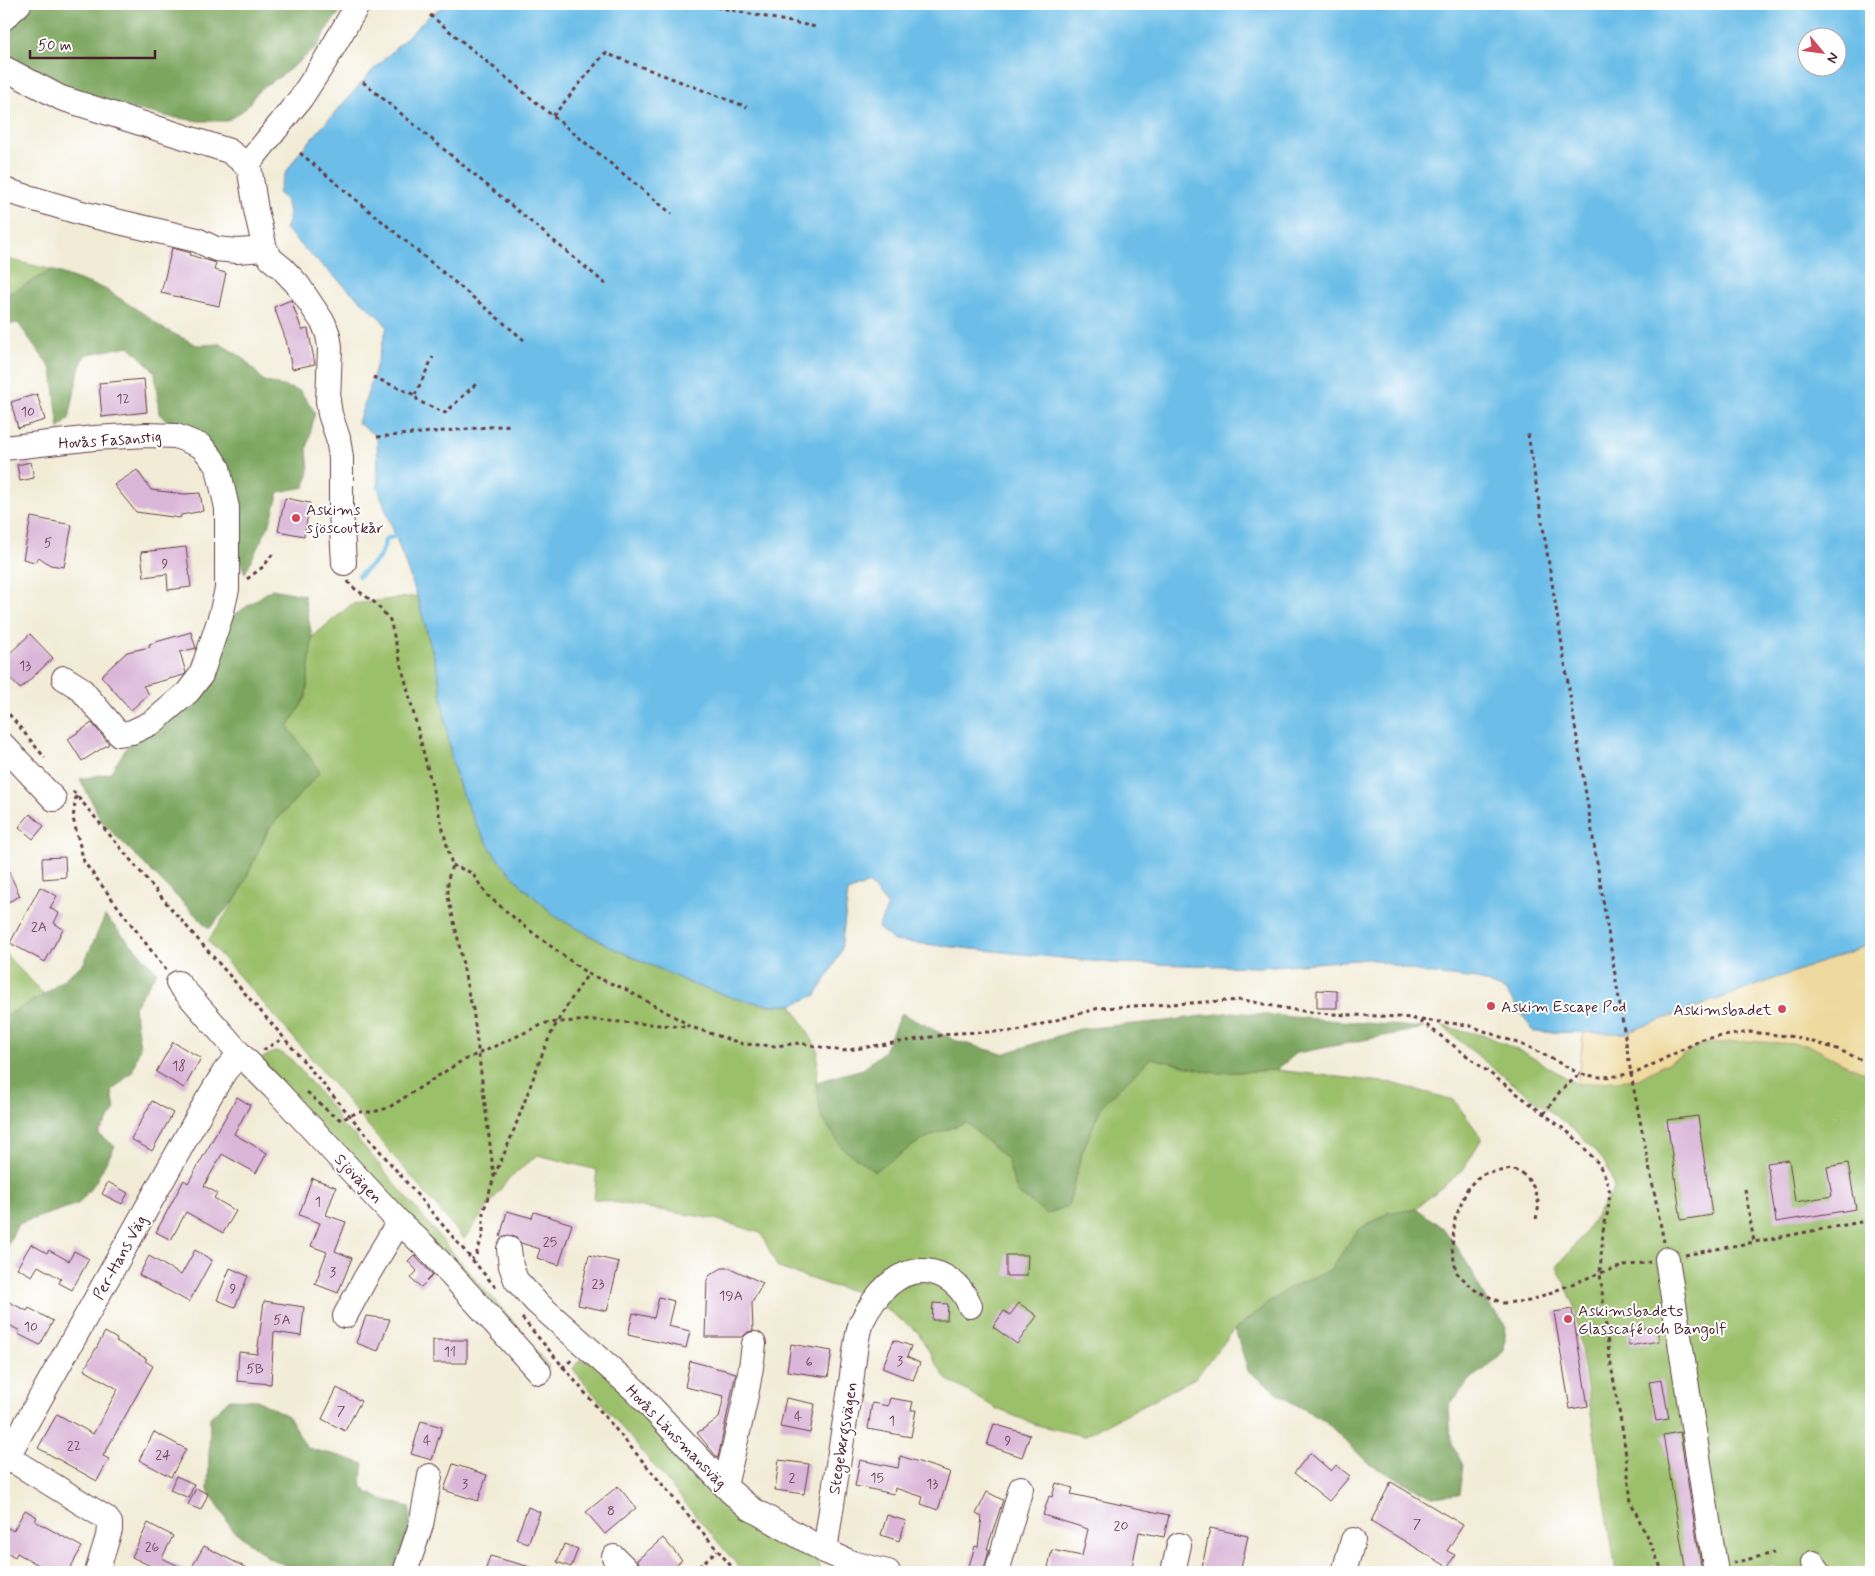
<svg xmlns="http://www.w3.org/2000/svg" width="1875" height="1576" viewBox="0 0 1875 1576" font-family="Mynerve,sans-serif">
<rect width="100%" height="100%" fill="#fff"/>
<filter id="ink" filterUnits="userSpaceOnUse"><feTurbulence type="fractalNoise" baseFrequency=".02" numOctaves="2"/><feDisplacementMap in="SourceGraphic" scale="10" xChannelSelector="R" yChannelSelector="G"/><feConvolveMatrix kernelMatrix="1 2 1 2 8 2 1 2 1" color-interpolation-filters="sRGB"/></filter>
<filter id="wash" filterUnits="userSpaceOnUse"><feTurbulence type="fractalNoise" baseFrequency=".0096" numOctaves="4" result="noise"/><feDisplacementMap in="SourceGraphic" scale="20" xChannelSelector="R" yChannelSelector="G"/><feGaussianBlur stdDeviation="1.12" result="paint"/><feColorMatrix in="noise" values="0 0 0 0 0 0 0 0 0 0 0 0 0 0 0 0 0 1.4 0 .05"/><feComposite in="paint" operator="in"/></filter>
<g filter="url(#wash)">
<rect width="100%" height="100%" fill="#f2ecd7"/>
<g fill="#9bc06b" stroke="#72704b">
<polygon points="4,258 52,270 11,293 4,293"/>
<polygon points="417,596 438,672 452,762 462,794 476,824 496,857 523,887 558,918 613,948 692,984 737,999 770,1005 792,1005 818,1050 816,1082 874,1171 923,1139 966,1122 1007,1159 1017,1192 1046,1213 1068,1206 1082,1152 1102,1105 1151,1058 1215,1073 1276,1070 1392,1083 1454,1100 1482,1138 1463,1170 1416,1208 1388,1213 1358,1230 1330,1270 1287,1289 1235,1329 1195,1378 1084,1436 1037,1425 997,1409 945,1378 917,1331 863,1293 832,1286 778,1268 761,1233 714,1219 594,1199 597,1170 538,1155 509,1178 464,1239 293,1037 208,941 238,896 268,830 320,772 288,727 306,697 312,637 352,604"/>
<path d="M4,952C16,968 32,979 44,995L4,1017Z"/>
<polygon points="1442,1026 1487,1036 1528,1055 1577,1084 1638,1079 1702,1044 1749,1041 1808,1045 1843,1063 1871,1075 1871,1572 1778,1572 1776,1564 1728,1572 1616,1572 1574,1304 1557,1267 1583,1235 1614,1189 1610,1173 1603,1160 1578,1133 1489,1065"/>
<polygon points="274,1052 280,1052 292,1060 335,1112 340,1124 355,1136 458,1259 520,1329 528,1341 549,1366 548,1369 257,1061"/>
<polygon points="579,1360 594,1361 816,1556 821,1572 743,1572 573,1369"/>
</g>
<g fill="#7ca65f" stroke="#636245">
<polygon points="32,4 346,4 328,27 317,47 285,73 258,91 245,109 227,121 199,121 170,117 99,101 23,73 7,56 4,48 4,33"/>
<polygon points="52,270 105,289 147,316 162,328 197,345 220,344 242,357 264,381 300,391 315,412 307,449 309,471 305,487 279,492 270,523 245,573 232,542 237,508 181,432 159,414 155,372 129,346 85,355 79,369 69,419 59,429 52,370 18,323 4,325 4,293 11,293"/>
<polygon points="272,589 304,595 312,637 306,697 288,727 320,772 268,829 238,896 209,929 102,822 80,779 110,773 133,738 183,712 196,701 207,681 226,618 236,614"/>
<polygon points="105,916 157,972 134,1007 140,1047 132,1072 112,1091 115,1111 98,1134 115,1146 95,1183 78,1204 18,1224 4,1252 4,1017 44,995 84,963"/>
<polygon points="1232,1012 1425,1028 1297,1053 1276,1070 1215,1073 1151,1058 1102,1105 1082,1152 1068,1206 1047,1214 1017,1192 1007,1159 966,1122 923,1139 875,1171 843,1149 821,1116 816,1082 863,1069 884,1051 901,1013 954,1040 1003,1054 1079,1029 1166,1021"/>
<polygon points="1416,1208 1444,1229 1463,1256 1487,1302 1506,1325 1504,1351 1485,1369 1472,1378 1449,1405 1451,1443 1463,1465 1459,1494 1432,1497 1369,1464 1326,1422 1288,1400 1248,1371 1235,1329 1287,1289 1330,1270 1358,1230 1388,1213"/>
<path d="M230,1399L257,1400L288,1416L307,1448L347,1458L364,1464C363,1472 359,1481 363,1488C369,1497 399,1504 410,1507V1527L394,1571L390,1572H301L269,1558L233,1530L208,1490L210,1417Z"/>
</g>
<polygon fill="#eeda9e" stroke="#9c7c64" points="1871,944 1871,1075 1843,1063 1808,1045 1749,1041 1702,1044 1638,1079 1577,1084 1584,1032 1625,1033"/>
<path fill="#6cbee8" stroke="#5b6e8a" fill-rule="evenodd" d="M446,4H1871V944L1625,1033L1534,1032L1506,991L1477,979L1425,973L1369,959L1260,967L1111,963L894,941L878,928L888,906L869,883L848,892L841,951L828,976L816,995L792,1005H770L737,999L692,984L613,948L558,918L523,887L496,857L476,824L462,794L452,762L438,672L417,596L378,488L377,437L358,423L373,377L387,327L382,320L315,259L285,229C292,216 289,201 278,193L285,174L299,153L373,70L430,15ZM1808,38H1838V68H1808Z"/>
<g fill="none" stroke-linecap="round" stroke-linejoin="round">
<polyline stroke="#6cbee8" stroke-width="5" points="359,576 380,557 386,539 395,536"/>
</g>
<g id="blocks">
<g fill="#dab6d8">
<polygon points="172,248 191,253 190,255 216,263 214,270 226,273 219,306 161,293"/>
<polygon points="291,300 302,330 308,329 315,364 292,369 286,340 274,307"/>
<polygon points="144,379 147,412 102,417 99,383"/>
<polygon points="37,394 45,420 18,428 11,402"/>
<polygon points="31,462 34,478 20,481 17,465"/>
<polygon points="137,470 151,490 184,494 200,493 203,511 181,515 180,518 136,512 114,485"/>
<polygon points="285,498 310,503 304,536 278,531"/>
<polygon points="31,517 72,525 64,567 50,565 39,557 35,562 23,559"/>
<polygon points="186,547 191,587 168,590 167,574 144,577 141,552"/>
<polygon points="191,632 196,648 180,652 186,673 184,675 143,686 149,694 131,710 101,676 127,652 150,647 149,644"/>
<polygon points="30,634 53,658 20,689 4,672 4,659"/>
<polygon points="92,723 109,744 82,761 68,739"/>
<polygon points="30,814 44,826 33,839 19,827"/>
<polygon points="65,857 66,877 43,879 42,858"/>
<polygon points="4,861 20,896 4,904"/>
<polygon points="40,887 57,896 50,908 59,913 54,923 63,929 45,962 10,943"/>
<polygon points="1317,990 1337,991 1337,1008 1317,1008"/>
<polygon points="173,1042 201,1058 184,1088 156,1072"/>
<polygon points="237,1097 250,1105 234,1134 267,1153 256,1173 222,1154 204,1186 217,1193 214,1198 236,1211 223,1233 186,1212 171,1240 156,1232 184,1180 188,1183"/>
<polygon points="152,1101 173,1113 152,1151 131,1139"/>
<polygon points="1698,1116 1712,1215 1681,1220 1667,1120"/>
<polygon points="1789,1160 1795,1202 1832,1196 1827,1167 1848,1163 1856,1209 1776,1222 1767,1163"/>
<polygon points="312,1178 336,1187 326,1215 346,1222 335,1251 352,1258 338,1293 315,1284 327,1252 311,1246 320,1223 299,1215"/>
<polygon points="108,1182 128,1193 122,1204 102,1194"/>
<polygon points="507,1211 532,1218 534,1212 572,1224 559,1265 537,1258 540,1249 521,1243 515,1237 508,1235 500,1237"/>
<polygon points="31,1244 47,1253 49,1250 69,1261 74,1251 89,1259 72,1290 59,1283 61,1279 38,1266 32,1276 17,1268"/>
<polygon points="195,1250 212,1260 189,1302 139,1275 149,1256 181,1275"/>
<polygon points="414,1255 433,1275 421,1287 411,1278 417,1271 408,1261"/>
<polygon points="589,1255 619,1262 607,1311 578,1305"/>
<polygon points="1006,1255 1028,1255 1027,1276 1006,1276"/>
<polygon points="230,1268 248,1276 235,1307 217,1300"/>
<polygon points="722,1268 730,1268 763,1283 752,1303 753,1331 748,1332 742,1337 705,1337 707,1280 710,1275"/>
<polygon points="659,1297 674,1301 668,1326 690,1331 686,1348 628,1335 633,1313 654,1318"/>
<polygon points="264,1301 304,1307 301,1336 274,1332 271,1384 237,1381 239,1352 257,1354"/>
<polygon points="9,1302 27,1311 29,1308 53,1321 40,1345 18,1334 20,1331 4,1322 4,1312"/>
<polygon points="933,1303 948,1304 947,1320 932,1320"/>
<polygon points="1019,1303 1037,1316 1017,1344 993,1327 1004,1311 1010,1315"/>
<polygon points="1572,1309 1588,1406 1570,1409 1554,1312"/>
<polygon points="366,1316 390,1319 378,1351 356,1343"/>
<polygon points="1657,1326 1659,1341 1629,1346 1627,1331"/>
<polygon points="105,1332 117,1339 116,1341 147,1359 145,1361 153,1366 103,1456 109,1459 97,1481 38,1448 57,1414 93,1434 118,1389 84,1370"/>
<rect x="433" y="1340" width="34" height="23"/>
<polygon points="894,1340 911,1346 907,1357 920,1363 913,1380 882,1368"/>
<polygon points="791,1344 832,1351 828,1377 787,1371"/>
<polygon points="690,1361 736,1373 718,1458 697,1433 719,1418 724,1396 685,1387"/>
<polygon points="1662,1380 1669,1419 1656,1421 1649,1382"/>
<polygon points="337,1388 361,1401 345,1431 322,1419"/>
<polygon points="786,1398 815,1404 810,1433 780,1427"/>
<polygon points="890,1398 913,1402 911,1410 916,1410 911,1437 868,1429 872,1403 888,1406"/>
<polygon points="421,1421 442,1427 432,1460 411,1454"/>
<polygon points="994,1424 1030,1435 1022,1457 987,1445"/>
<polygon points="154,1432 186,1449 171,1477 139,1460"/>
<polygon points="1680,1432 1702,1572 1686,1572 1663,1435"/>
<polygon points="1310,1453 1331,1471 1336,1465 1350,1476 1329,1501 1294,1473"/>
<polygon points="900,1456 950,1472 938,1510 921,1504 923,1497 895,1488 894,1494 855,1486 860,1460 898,1468"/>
<polygon points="779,1460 809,1464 804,1494 775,1490"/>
<polygon points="453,1464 487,1475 478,1501 444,1490"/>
<polygon points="176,1476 194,1484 189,1498 170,1490"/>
<polygon points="1391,1482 1463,1525 1447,1551 1455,1555 1448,1567 1371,1521"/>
<polygon points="1056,1483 1073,1488 1071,1494 1169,1515 1164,1537 1139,1532 1131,1572 1047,1572 1052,1550 1082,1556 1088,1529 1043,1515 1049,1496 1052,1497"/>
<polygon points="618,1486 636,1508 605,1534 586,1512"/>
<polygon points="196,1488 208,1494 201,1510 188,1505"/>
<polygon points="987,1492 1003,1500 987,1549 989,1549 984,1570 969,1566 975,1546 978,1547 982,1517 976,1514"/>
<polygon points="528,1507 540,1512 528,1544 516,1539"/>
<polygon points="25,1510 37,1517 35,1521 82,1547 68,1572 51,1572 17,1553 15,1557 4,1551 4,1525 13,1531"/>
<polygon points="887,1515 906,1521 899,1541 881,1535"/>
<polygon points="148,1523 173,1536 162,1558 191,1572 163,1572 132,1557"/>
<polygon points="1210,1528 1248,1536 1240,1572 1201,1572"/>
<polygon points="663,1538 682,1560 667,1572 642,1572 642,1568 637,1560"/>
<polygon points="564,1544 578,1549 571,1567 557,1562"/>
<polygon points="204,1546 254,1572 202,1572 192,1567"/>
<polygon points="490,1556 534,1568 533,1572 485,1572"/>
</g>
</g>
</g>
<g filter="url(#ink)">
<use href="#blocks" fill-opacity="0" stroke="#633e45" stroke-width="1"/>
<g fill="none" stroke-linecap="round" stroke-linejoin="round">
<g stroke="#633e45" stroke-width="26">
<g id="minor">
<polyline points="4,18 19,4"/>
<polyline points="4,68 61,98 229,151 247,165 250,172 256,210 265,249 271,259 282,268 298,285 324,324 328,335 330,347 328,401 330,414 338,438 341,458 341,512 344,563"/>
<polyline points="247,165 301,98 325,61 358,4"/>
<polyline points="4,190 85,214 197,240 216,249 237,251 265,249"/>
<polyline points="4,448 94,438 147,435 176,436 201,446 210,456 218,468 227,508 227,589 221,615 201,675 188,692 153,722 132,732 119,734 80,688 64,678"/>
<polyline points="4,746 54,799"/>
<polyline points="178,983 240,1054 274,1088 399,1222 427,1248 539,1372"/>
<polyline points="509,1249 511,1266 516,1280 536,1302 635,1390 730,1491 750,1508 825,1551 852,1563 888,1572"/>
<polyline points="1667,1259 1716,1572"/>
<polyline points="345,1316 365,1279 399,1222"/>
<polyline points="4,1455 106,1518 110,1523 110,1530 97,1572"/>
<polyline points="4,1463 205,1104 225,1071 240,1054"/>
<path d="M725,1486C736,1439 749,1392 754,1344"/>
<path d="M825,1551C833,1495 842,1439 851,1383C853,1369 856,1334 861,1323C874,1296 898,1265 932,1272C950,1276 964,1290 970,1306"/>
<polyline points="614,1557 629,1572"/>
<polyline points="1813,1563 1819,1572"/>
<polyline points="405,1572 421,1525 430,1476"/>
<polyline points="997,1572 1021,1488"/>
<polyline points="1173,1572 1179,1545"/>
<polyline points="1344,1572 1353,1540"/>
</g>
</g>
<g stroke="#633e45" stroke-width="3" stroke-dasharray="4 4" stroke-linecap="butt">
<polyline points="701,4 816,27"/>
<polyline points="430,15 672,214"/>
<polyline points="363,82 608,286"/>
<polyline points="553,116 605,53 747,107"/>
<polyline points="300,153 524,340"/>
<polyline points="373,377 415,395 418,401 445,413 477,383"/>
<polyline points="415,395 433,357"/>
<polyline points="1528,434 1632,1080 1664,1242"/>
<polyline points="377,437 511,425"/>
<polyline points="247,579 264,566 274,552"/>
<polyline points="348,581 351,586 374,602 390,620 452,865 448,879 448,897 458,939 469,996 473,1009 494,1177 483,1213 483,1235 476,1255 472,1259"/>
<polyline points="4,708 45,758"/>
<polyline points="73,791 174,912 284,1038 497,1289"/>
<polyline points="76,796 73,818 84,862 166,970"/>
<path d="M452,865L472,873L487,895L524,926L588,974L625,989L682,1021L688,1026L743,1044L775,1046L800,1043L842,1051L957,1033L1017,1031L1099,1008L1243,1000C1266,1004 1288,1010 1311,1012C1344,1016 1378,1015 1412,1018L1425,1024L1573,1136L1598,1163L1605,1176L1610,1192L1608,1211L1603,1231L1600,1273L1609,1354L1624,1439L1631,1502L1663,1572"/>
<polyline points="1421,1020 1468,1025 1531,1048 1580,1074"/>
<polyline points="263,1050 284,1038"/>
<polyline points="307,1092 331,1114 341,1120 358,1112 373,1112 388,1108 460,1062 546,1023 594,1020 688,1027"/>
<polyline points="1544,1114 1561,1090 1580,1074 1600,1077 1618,1076 1638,1072 1703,1039 1750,1032 1796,1037 1837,1049 1871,1064"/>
<path d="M494,1176C514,1135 528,1090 545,1047C556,1021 572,998 588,974"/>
<polyline points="1745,1189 1754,1242"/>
<polyline points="1536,1219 1539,1205 1534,1188 1526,1176 1512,1169 1482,1174 1468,1187 1455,1219 1452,1248 1456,1272 1475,1290 1502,1303 1529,1301 1600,1273 1624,1266 1650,1262"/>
<polyline points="1685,1255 1871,1220"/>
<polyline points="522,1318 736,1572"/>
<polyline points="562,1368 573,1359"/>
<polyline points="1733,1563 1774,1553"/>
<polyline points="693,1572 717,1550"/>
</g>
<use href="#minor" stroke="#fff" stroke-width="24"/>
</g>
</g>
<g fill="#d1495b" stroke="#fff" stroke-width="2">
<circle cx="296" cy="518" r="5"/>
<circle cx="1491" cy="1006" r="5"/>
<circle cx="1782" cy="1009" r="5"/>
<circle cx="1568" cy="1319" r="5"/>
</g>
<g text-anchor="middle" stroke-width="4" stroke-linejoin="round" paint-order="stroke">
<g font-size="14" fill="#6e4556">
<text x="123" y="403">12</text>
<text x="28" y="416">10</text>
<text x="48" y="547">5</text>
<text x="165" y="568">9</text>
<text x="25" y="670">13</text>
<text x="39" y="931">2A</text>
<text x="179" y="1070">18</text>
<text x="318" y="1206">1</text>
<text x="550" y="1246">25</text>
<text x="333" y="1276">3</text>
<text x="598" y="1288">23</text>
<text x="233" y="1293">9</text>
<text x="731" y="1300">19A</text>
<text x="282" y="1324">5A</text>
<text x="31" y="1331">10</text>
<text x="450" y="1356">11</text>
<text x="900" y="1365">3</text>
<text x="809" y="1366">6</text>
<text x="255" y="1373">5B</text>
<text x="341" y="1415">7</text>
<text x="798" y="1421">4</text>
<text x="892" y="1425">1</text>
<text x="427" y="1445">4</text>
<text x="1008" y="1445">9</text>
<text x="74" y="1450">22</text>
<text x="163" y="1459">24</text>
<text x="792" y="1482">2</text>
<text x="877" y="1482">15</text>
<text x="465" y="1488">3</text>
<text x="932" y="1488">13</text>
<text x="611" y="1515">8</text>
<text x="1417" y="1528">7</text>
<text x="1121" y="1530">20</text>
<text x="152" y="1551">26</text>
</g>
<g font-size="16" fill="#4a1f2b" stroke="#fff">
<text transform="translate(110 439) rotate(-4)" y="6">Hovås Fasanstig</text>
<text transform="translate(359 1178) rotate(47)" y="6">Sjövägen</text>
<text transform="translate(119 1257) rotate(-61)" y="6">Per-Hans Väg</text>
<text transform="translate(677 1436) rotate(46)" y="6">Hovås Länsmansväg</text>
<text transform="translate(842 1438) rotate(-81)" y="6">Stegebergsvägen</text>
</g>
<g font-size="16" fill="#4a1f2b" stroke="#fff" text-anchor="start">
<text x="306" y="515">Askims<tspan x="306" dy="18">sjöscoutkår</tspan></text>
<text x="1501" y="1012">Askim Escape Pod</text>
<text x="1772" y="1015" text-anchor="end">Askimsbadet</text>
<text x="1578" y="1316">Askimsbadets<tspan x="1578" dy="18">Glasscafé och Bangolf</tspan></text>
</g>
</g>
<rect width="1875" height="1576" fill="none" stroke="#fff" stroke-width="20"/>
<g transform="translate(1822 52) rotate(119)"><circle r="24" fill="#ffffff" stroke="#b7a5aa"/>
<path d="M0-4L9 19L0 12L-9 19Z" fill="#d1495b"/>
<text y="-8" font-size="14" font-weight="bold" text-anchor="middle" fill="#4a1f2b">N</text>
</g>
<path d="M30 50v8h125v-8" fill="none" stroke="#4a1f2b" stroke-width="2.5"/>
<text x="38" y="50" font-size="15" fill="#4a1f2b" stroke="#ffffff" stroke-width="4" paint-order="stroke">50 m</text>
</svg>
